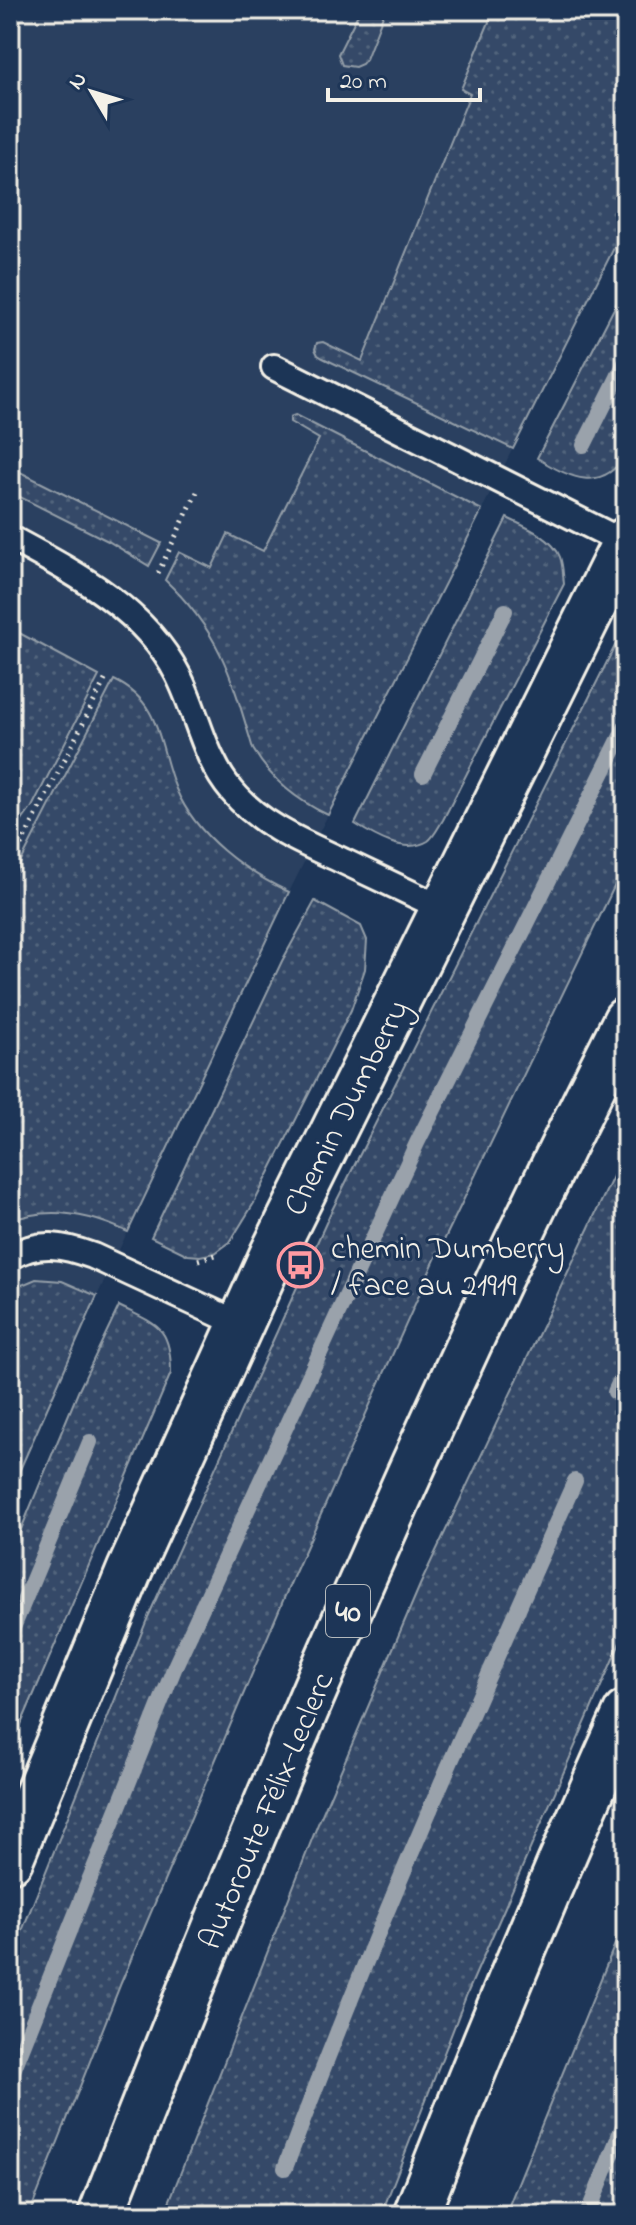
<svg xmlns="http://www.w3.org/2000/svg" width="636" height="2225" viewBox="0 0 636 2225" font-family="'Indie Flower',sans-serif">
<defs>
<pattern id="grass-dots" width="8" height="8" patternUnits="userSpaceOnUse" patternTransform="scale(2)"><rect width="8" height="8" fill="#354a67"/><path d="M2 2h.1M6 6h.1" fill="none" stroke="#53657d" stroke-width="1.8" stroke-linecap="round"/></pattern>
</defs>
<rect width="100%" height="100%" fill="#1d3557"/>
<filter id="ink" filterUnits="userSpaceOnUse"><feTurbulence type="fractalNoise" baseFrequency=".0125" numOctaves="2"/><feDisplacementMap in="SourceGraphic" scale="16" xChannelSelector="R" yChannelSelector="G"/><feConvolveMatrix kernelMatrix="1 2 1 2 8 2 1 2 1" color-interpolation-filters="sRGB"/></filter>
<g filter="url(#ink)">
<polygon fill="#2a4060" points="10,10 626,10 626,224 289,892 97,1296 62,1281 13,1288 10,1290"/>
<g fill="url(#grass-dots)" stroke="#949ea8" stroke-width="2">
<polygon points="360,10 385,10 366,59 362,64 355,67 342,65 338,54"/>
<polygon points="494,10 626,10 626,224 513,449 323,358 318,355 315,349 317,343 323,342 362,361 470,94 461,89"/>
<path d="M626,285V454C602,494 569,478 537,458Z"/>
<path d="M295,415L482,510L328,815C296,800 271,780 253,749C232,678 221,633 165,580L179,552L212,568L228,534L263,551L319,439L290,422V417Z"/>
<polygon points="10,467 161,543 149,566 108,541 10,492"/>
<path d="M507,518C526,527 552,537 560,557C563,565 563,576 564,584L443,820C439,826 434,837 428,841C405,855 374,836 355,824Z"/>
<polygon points="626,624 626,862 436,1257 293,1577 121,1983 29,2215 10,2215 10,1961 148,1617 330,1214"/>
<polygon points="10,628 99,676 32,807 21,822 10,789"/>
<path d="M114,680C163,703 158,746 176,789C196,836 244,871 289,892L128,1232C90,1214 50,1205 10,1221V883Z"/>
<polygon points="315,901 361,926 367,940 365,969 351,1010 254,1203 230,1242 215,1253 200,1256 188,1255 151,1237 282,961"/>
<polygon points="626,1149 626,1629 467,1994 381,2215 164,2215 318,1824 420,1585"/>
<polygon points="36,1279 62,1281 97,1296 10,1492 10,1290"/>
<path d="M119,1306C157,1325 171,1326 171,1373L10,1750V1556L78,1392Z"/>
<polygon points="626,1917 626,2215 505,2215"/>
</g>
<g fill="none" stroke-linecap="round" stroke-linejoin="round">
<g stroke="#9aa2ab" stroke-width="16">
<polyline points="584,445 626,361"/>
<polyline points="423,774 505,611"/>
<polyline points="615,1392 626,1368"/>
<polyline points="10,1635 90,1442"/>
<polyline points="10,2078 176,1664 417,1143 626,726"/>
<path d="M285,2168C372,1935 473,1709 575,1481"/>
<polyline points="587,2215 626,2119"/>
</g>
<g stroke="#f4f1e8" stroke-width="30">
<g id="lane">
<polyline points="274,367 625,543"/>
<path d="M10,538C73,572 144,608 178,675C197,712 204,759 232,791C261,826 304,843 345,862C378,878 411,893 444,909"/>
<path d="M10,1257C39,1240 63,1245 93,1256L240,1324"/>
</g>
</g>
<g stroke="#f4f1e8" stroke-width="50">
<polyline id="secondary" points="10,1860 130,1569 273,1253 626,540"/>
</g>
<g stroke="#f4f1e8" stroke-width="50">
<g id="highway">
<path d="M101,2215C258,1809 429,1408 626,1020"/>
<path d="M416,2215C482,2046 552,1878 626,1713"/>
</g>
</g>
<g stroke="#f4f1e8" stroke-width="5" stroke-dasharray="2 6" stroke-linecap="butt">
<polyline points="158,573 197,492"/>
<polyline points="10,867 107,676"/>
<polyline points="198,1260 219,1254"/>
</g>
<use href="#lane" stroke="#1d3557" stroke-width="24"/>
<use href="#secondary" stroke="#1d3557" stroke-width="44"/>
<use href="#highway" stroke="#1d3557" stroke-width="44"/>
</g>
</g>
<defs>
<g id="bus-ring" transform="scale(2.3)"><circle r="9.5" fill="#1d3557" stroke="#ff9aa2" stroke-width="1.5"/><path d="M-5-6H5V4H4V6H2V4H-2V6H-4V4H-5ZM-3.5-4V0h7V-4ZM-3.5 1.2v1.5H-2V1.2ZM2 1.2v1.5H3.5V1.2Z" fill="#ff9aa2"/></g>
</defs>
<g fill-rule="evenodd">
<use href="#bus-ring" x="300" y="1265"/>
</g>
<g text-anchor="middle" stroke-width="6" stroke-linejoin="round" paint-order="stroke">
<rect fill="#1d3557" stroke="#b4b9bc" stroke-width="2" x="326" y="1585" width="44" height="52" rx="6"/>
<g font-size="30" font-weight="bold" fill="#f4f1e8">
<text x="348" y="1621">40</text>
</g>
<g font-size="32" fill="#f4f1e8" stroke="#1d3557">
<text transform="translate(345 1107) rotate(-63)" y="11">Chemin Dumberry</text>
<text transform="translate(265 1810) rotate(-67)" y="11">Autoroute Félix-Leclerc</text>
</g>
<g font-size="32" fill="#f4f1e8" stroke="#1d3557" text-anchor="start">
<text x="331" y="1258">chemin Dumberry<tspan x="331" dy="37">/ face au 21919</tspan></text>
</g>
</g>
<rect width="636" height="2225" fill="none" stroke="#1d3557" stroke-width="40"/>
<rect x="20" y="20" width="596" height="2185" fill="none" stroke="#f4f1e8" stroke-width="3" filter="url(#ink)"/>
<g transform="translate(92 92) rotate(308)" stroke="#1d3557" stroke-width="6" paint-order="stroke">
<path d="M0-6L14 30L0 20L-14 30Z" fill="#f4f1e8"/>
<text y="-12" font-size="22" font-weight="bold" text-anchor="middle" fill="#f4f1e8">N</text>
</g>
<path d="M328 88v12h152v-12" fill="none" stroke="#f4f1e8" stroke-width="4"/>
<text x="340" y="88" font-size="24" fill="#f4f1e8" stroke="#1d3557" stroke-width="6" paint-order="stroke">20 m</text>
</svg>
